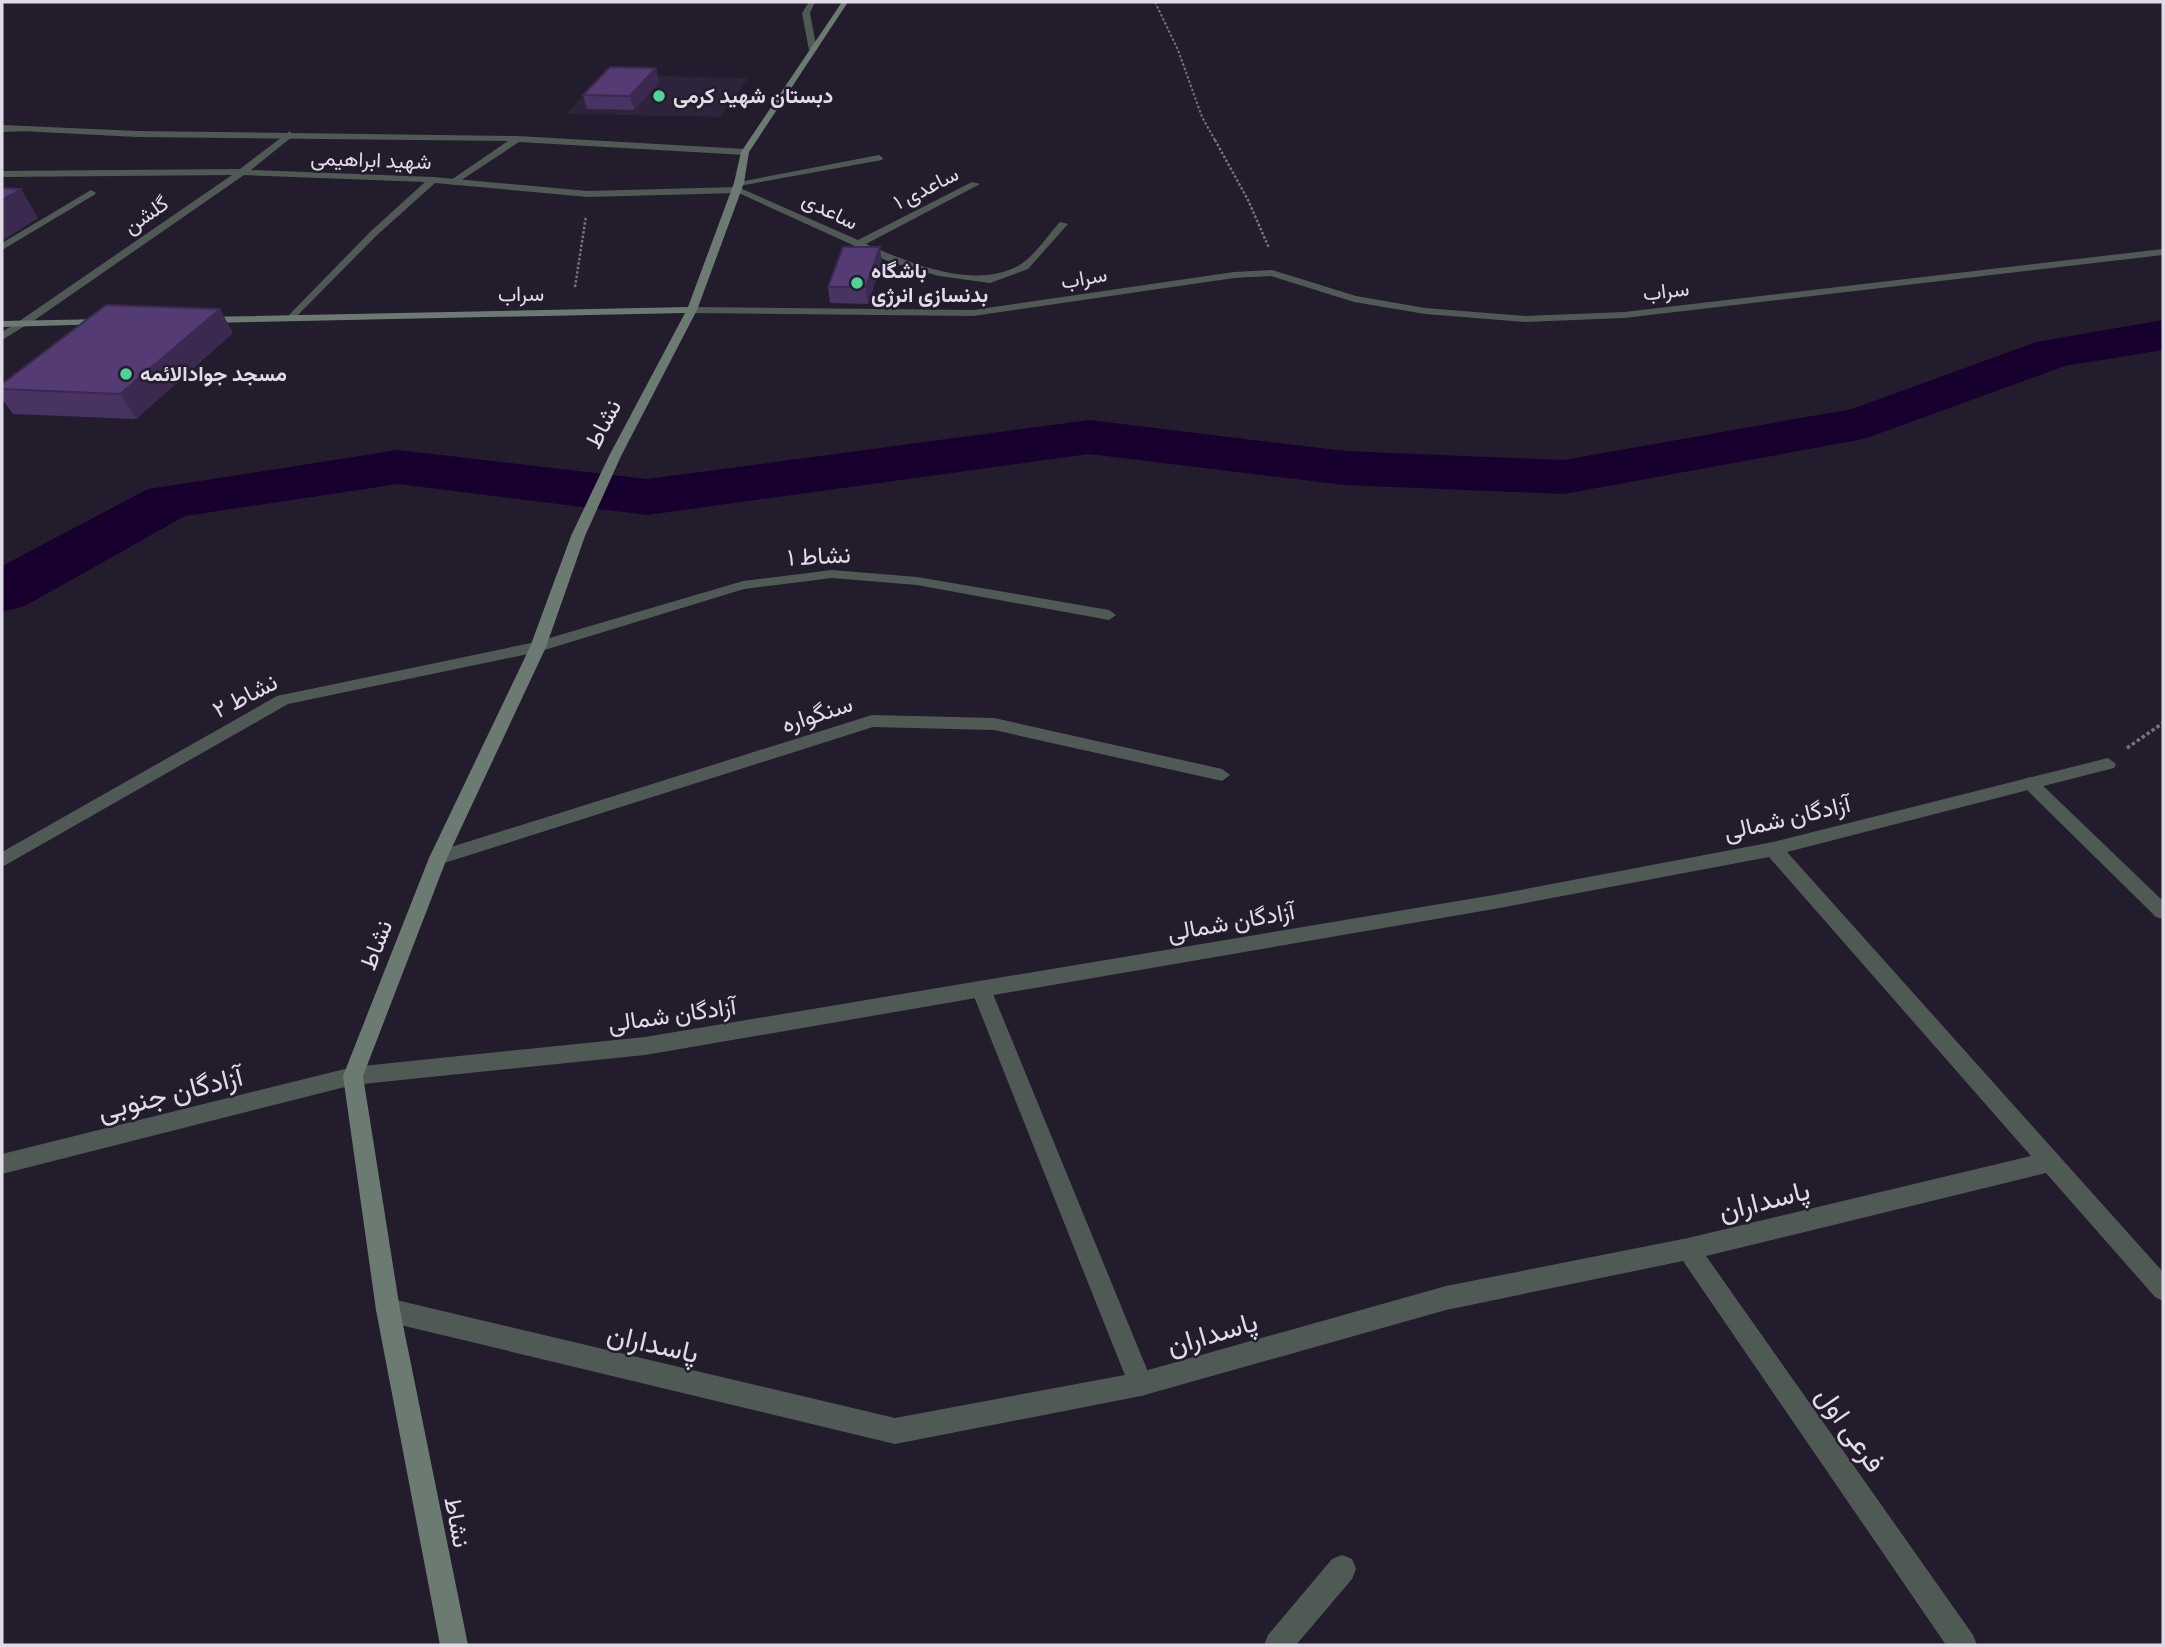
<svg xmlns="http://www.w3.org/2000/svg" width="2165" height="1647" viewBox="0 0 2165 1647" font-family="'Titillium Web',Vazirmatn,sans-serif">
<rect width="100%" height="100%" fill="#231c2d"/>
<polygon fill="#2d233b" points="603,75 748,78 720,117 566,114"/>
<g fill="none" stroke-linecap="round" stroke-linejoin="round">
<polygon fill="#17002e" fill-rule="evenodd" points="2163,320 2163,350 2065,366 1864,439 1564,494 1345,485 1089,454 647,515 398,484 185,516 25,606 2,612 2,566 148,489 398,450 647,479 1089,420 1345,451 1564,460 1852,409 2036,342"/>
<polyline stroke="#77717f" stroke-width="2" stroke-dasharray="2.5 2" stroke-linecap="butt" points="1155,2 1178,50 1202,117 1216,142"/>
<g stroke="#77717f" stroke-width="2.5" stroke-dasharray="2.5 2" stroke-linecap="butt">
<polyline points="1215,140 1248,200 1269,248"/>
<polyline points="575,287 586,216"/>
</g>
<polyline stroke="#77717f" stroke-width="3.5" stroke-dasharray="3.5 2.5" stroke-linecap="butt" points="2127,748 2163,723"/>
<g fill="#505a54" fill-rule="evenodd">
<polygon points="2,125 137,131 517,136 745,149 749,152 745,155 519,142 454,185 451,184 451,180 508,141 137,137 2,130"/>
<polygon points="879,155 883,158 882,160 739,186 734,183"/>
<path d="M972,182L980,184L866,244C910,263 972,290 1018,266C1034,257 1048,235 1060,222L1068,224L1028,269L990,283L939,276L890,262L732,190L740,188L858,240Z"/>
<polygon points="18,322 28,324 2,340 2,332"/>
<polygon points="832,570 917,577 1109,610 1116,615 1109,620 917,585 832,578 744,589 538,652 288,704 2,867 2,852 277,696 536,642 743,581"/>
<polygon points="872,715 994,718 1222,769 1230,775 1222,781 994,730 873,727 438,865 432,863 429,858 432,853"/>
<polygon points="2030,777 2036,779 2163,901 2163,919 2156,917 2024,787 2022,783 2024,779"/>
<polygon points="981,981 988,983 991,989 1153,1384 1150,1393 1141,1396 1132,1393 971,989 974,983"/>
<polygon points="1342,1555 1352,1559 1356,1569 1352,1579 1296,1645 1264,1645 1268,1635 1332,1559"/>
</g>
<g fill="#505a54" fill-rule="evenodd">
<polygon points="809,2 815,2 810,13 817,50 813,52 809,50 802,13"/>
<polygon points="26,126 29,131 2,132 2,128"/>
<polygon points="290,131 293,136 251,170 433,177 588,191 737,187 742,190 737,193 588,197 435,183 376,236 292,321 287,318 288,316 370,232 425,182 244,175 26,326 18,326 18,322 232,175 2,177 2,171 240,169"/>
<polygon points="91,190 96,193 94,195 2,250 2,243"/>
<polygon points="2108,758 2116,764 2114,768 1787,852 2163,1272 2163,1301 2155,1297 2046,1173 1706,1256 1973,1635 1977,1645 1946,1645 1683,1261 1446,1310 1141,1396 895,1444 388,1322 380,1318 376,1310 380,1302 388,1298 895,1418 1141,1372 1446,1286 1688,1238 2031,1156 1769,857 1494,909 645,1055 353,1085 2,1174 2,1154 353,1067 645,1037 1494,895 1773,842"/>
</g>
<polygon fill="#505a54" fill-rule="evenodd" points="2163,249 2163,255 1624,318 1525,322 1425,314 1354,302 1271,276 1234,278 973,316 692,313 687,310 692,307 973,310 1234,272 1272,270 1356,296 1425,308 1525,316 1624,312"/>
<g fill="#6b7b72" fill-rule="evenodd">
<polygon points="842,2 848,2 749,152 744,183 697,310 621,456 585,536 546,647 447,858 363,1076 400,1310 468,1645 440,1645 376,1310 343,1076 429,858 530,647 571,536 609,456 685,313 202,323 197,320 202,317 688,307 734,183 741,152"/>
<polygon points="104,319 108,320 108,324 2,327 2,321"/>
</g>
</g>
<g fill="#483363">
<polygon points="656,68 659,82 634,110 587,109 583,95"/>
<polygon points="882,263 868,304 830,303 828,287"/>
<polygon points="233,333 136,419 13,414 2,399 2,389"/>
</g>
<g fill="#3b2950">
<polygon points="656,68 659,82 634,110 630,96"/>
<polygon points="21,189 38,218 2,241 2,200"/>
<polygon points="880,247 882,263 868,304 866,287"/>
<polygon points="220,309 233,333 136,419 120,394"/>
</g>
<g fill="#543b73" stroke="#3b2950" stroke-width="2">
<polygon points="610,67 656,68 630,96 583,95"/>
<polygon points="2,188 21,189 2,200"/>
<polygon points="843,247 880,247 866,287 828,287"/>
<polygon points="106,305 220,309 120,394 2,389 2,384"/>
</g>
<g fill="#50d398" stroke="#231c2d" stroke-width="2.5">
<circle cx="659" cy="96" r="7"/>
<circle cx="857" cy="283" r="7"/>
<circle cx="126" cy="374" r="7"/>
</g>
<g text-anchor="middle" stroke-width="5" stroke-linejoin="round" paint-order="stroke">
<g font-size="21" font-weight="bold" fill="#e0dbe7" stroke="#231c2d" text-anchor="start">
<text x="673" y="103">دبستان شهید کرمی</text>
<text x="871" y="278">باشگاه<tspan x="871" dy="24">بدنسازی انرژی</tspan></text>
<text x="140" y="381">مسجد جوادالائمه</text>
</g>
<g font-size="21" fill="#e0dbe7" stroke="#231c2d">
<text transform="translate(371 160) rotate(2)" y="7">شهید ابراهیمی</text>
<text transform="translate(926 188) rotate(-27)" y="7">ساعدی ۱</text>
<text transform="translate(830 211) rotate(26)" y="7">ساعدی</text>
<text transform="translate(146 215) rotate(-35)" y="7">گلشن</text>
<text transform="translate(1084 278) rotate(-10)" y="7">سراب</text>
<text transform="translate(1666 291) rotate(-7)" y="7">سراب</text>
<text transform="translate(521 294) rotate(-1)" y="7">سراب</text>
</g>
<g font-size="24" fill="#e0dbe7" stroke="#231c2d">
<text transform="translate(603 424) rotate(-63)" y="8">نشاط</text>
<text transform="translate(819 556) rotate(-3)" y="8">نشاط ۱</text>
<text transform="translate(245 696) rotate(-27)" y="8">نشاط ۲</text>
<text transform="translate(817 714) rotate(-18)" y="8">سنگواره</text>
<text transform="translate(1787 818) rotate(-13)" y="8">آزادگان شمالی</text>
<text transform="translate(1231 922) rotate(-10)" y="8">آزادگان شمالی</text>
<text transform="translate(376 945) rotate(-69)" y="8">نشاط</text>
<text transform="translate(672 1015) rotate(-8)" y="8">آزادگان شمالی</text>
<text transform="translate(457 1522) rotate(79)" y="8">نشاط</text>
</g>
<g font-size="28" fill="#e0dbe7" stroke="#231c2d">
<text transform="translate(170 1093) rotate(-14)" y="10">آزادگان جنوبی</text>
<text transform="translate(1764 1200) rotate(-14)" y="10">پاسداران</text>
<text transform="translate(1212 1333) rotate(-16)" y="10">پاسداران</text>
<text transform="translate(653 1343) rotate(13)" y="10">پاسداران</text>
<text transform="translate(1851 1429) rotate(55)" y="10">فرعی اول</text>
</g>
</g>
<rect width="2165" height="1647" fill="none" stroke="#e0dbe7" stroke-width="7"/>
</svg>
